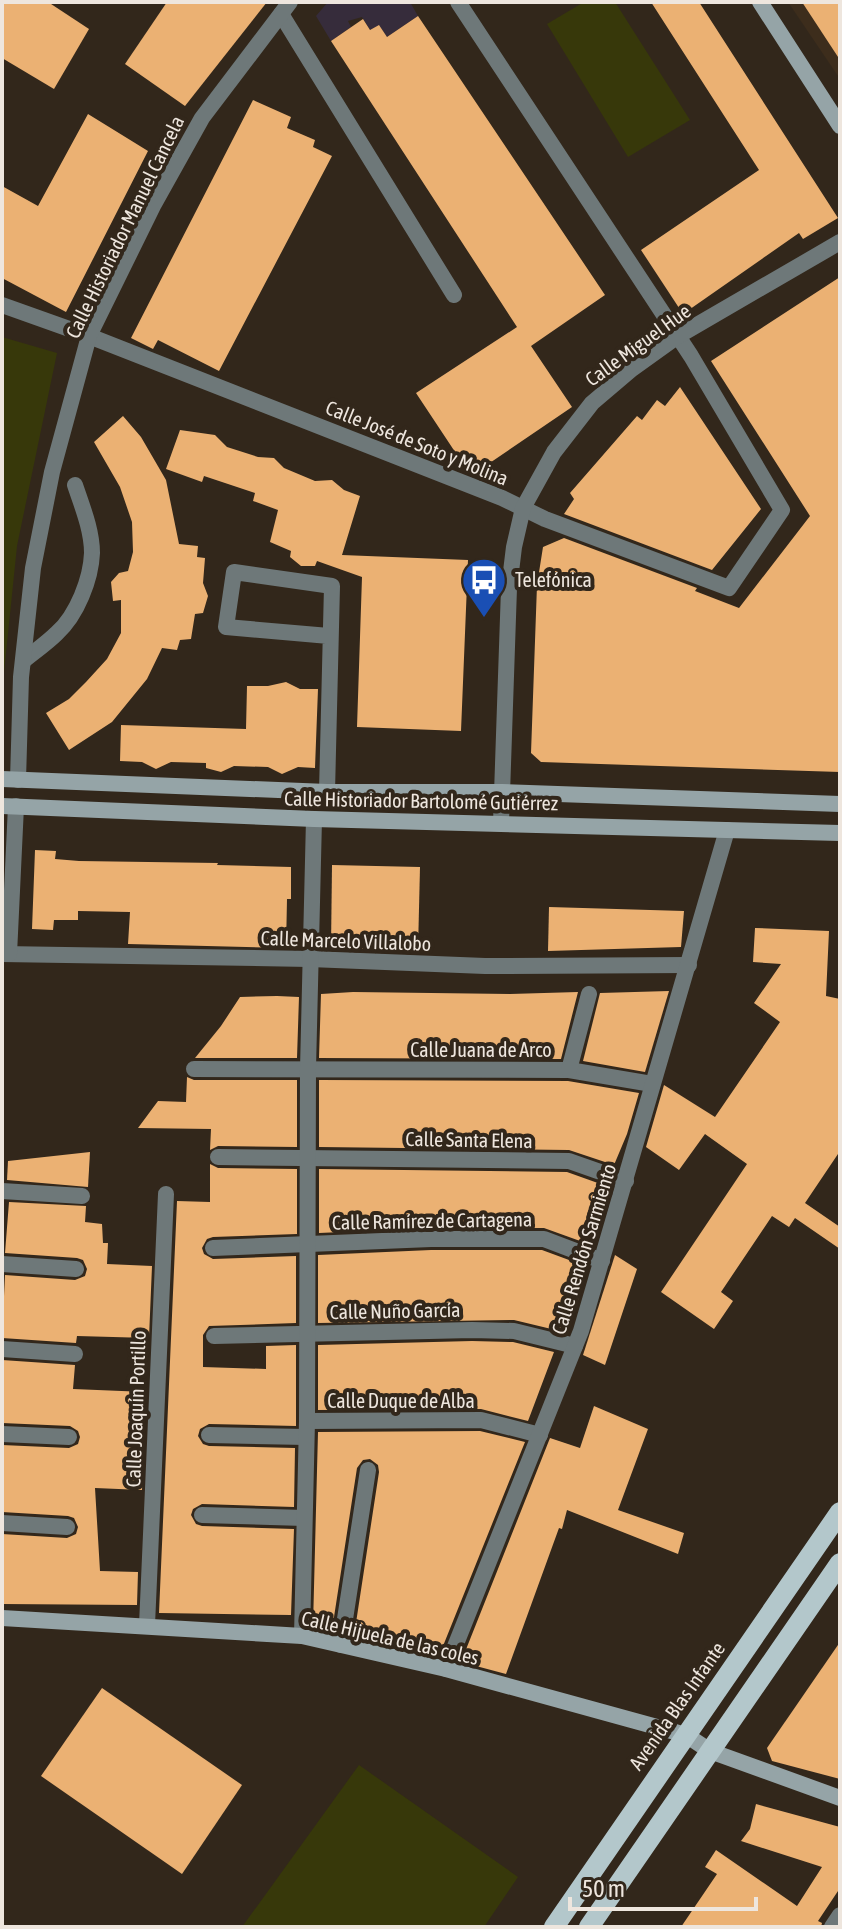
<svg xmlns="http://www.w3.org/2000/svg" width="842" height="1929" viewBox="0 0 842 1929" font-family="'Asap Condensed',sans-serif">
<rect width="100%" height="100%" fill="#32271b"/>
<polygon fill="#362c3b" points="328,2 410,2 418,16 387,37 379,26 370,30 362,17 348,21 351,27 331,41 316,16"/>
<polygon fill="#3d2d1c" points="788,2 840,2 840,79"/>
<g fill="#37380a">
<polygon points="584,2 615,2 690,120 628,157 547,24"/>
<polygon points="2,337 57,353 17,546 2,692"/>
<polygon points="359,1765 518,1877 484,1927 242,1927"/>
</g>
<g fill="#ebb173">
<polygon points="2,2 48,2 89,29 54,89 2,58"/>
<polygon points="167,2 267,2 185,106 125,64"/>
<polygon points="651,2 699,2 838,218 803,239 799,233 683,314 641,250 759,170"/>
<polygon points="802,2 840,2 840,60"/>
<polygon points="418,16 605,295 531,346 572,407 472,475 469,473 416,393 517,327 331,41 363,19 370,30 379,25 387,37"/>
<polygon points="253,100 291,117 287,128 315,140 313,147 332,156 219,371 158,340 153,349 131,338"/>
<polygon points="88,114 148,151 66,312 2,278 2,186 38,206"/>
<polygon points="840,277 840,772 541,762 531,753 537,585 543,547 564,538 697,588 695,591 739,608 810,516 711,361"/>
<polygon points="680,387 761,509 712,570 564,514 574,499 570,493 637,416 642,420 657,400 665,406"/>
<polygon points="123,416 141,437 166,480 179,544 198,546 197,557 205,558 203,583 208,596 203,613 195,614 191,639 180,640 177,650 162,648 147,679 112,722 69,750 46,713 69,699 86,682 107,659 121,633 121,600 113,601 111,582 119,573 128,571 133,552 132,522 120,487 94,442"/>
<polygon points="180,430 215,435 227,447 258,457 274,458 284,468 315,481 332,480 344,490 360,496 342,555 468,560 461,731 357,727 362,577 317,561 315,566 301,566 290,557 291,551 270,542 278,510 253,501 255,493 204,476 202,482 166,469"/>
<polygon points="286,682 300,689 318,689 315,768 298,767 282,774 268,767 234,766 221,772 206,768 206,763 171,762 156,769 142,762 120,761 121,725 246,729 247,686 268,686"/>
<polygon points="35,850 56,851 55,859 79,861 218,863 217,865 291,867 291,899 287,899 286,948 128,944 130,912 78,911 78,920 54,920 53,930 32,929"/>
<polygon points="332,865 420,867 418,950 331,948"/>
<polygon points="549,907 684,911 681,947 548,951"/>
<polygon points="755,928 829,931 826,996 840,999 840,1151 805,1203 840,1227 840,1249 795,1218 789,1227 772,1216 721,1292 733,1301 714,1329 661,1292 747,1164 705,1134 679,1170 646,1147 664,1085 715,1117 780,1022 754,1003 781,964 753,962"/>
<polygon points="669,991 645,1072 583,1061 600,993"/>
<polygon points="353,992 510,994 578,992 561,1059 319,1058 321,994"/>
<polygon points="277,996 299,997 297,1058 195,1058 221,1026 240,997"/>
<polygon points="187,1077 194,1080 297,1080 297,1147 218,1146 210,1150 211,1129 138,1128 158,1101 186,1102"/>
<polygon points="319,1080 568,1081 639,1093 627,1134 614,1165 569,1150 319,1147"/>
<polygon points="90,1152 88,1187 7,1180 8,1161"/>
<polygon points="210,1164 218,1168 297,1169 297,1234 213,1237 207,1239 202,1248 204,1254 213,1259 296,1256 296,1323 209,1326 203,1335 203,1367 266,1369 266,1346 296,1345 296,1426 209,1424 200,1429 198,1436 203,1444 209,1446 295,1448 294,1507 202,1504 193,1509 191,1515 196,1524 202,1526 294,1529 291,1615 159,1613 177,1201 210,1202"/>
<polygon points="319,1169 567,1172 609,1187 592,1241 595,1243 594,1246 544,1228 431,1228 319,1233"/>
<polygon points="9,1202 86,1206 85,1222 102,1224 103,1243 108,1243 107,1264 152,1266 149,1338 77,1336 76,1343 2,1338 5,1275 75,1280 85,1276 87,1269 83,1260 77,1258 5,1253"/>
<polygon points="431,1250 542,1250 588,1267 568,1333 514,1320 318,1323 318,1255"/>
<polygon points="615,1255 637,1269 605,1365 583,1355"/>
<polygon points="472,1341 513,1342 554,1352 528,1421 481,1409 318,1410 318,1345"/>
<polygon points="2,1360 75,1365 73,1389 146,1392 142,1490 95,1488 100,1571 138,1572 137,1605 2,1604 2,1534 67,1538 76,1534 78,1527 74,1518 68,1516 2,1512 2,1445 69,1448 78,1444 80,1437 78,1431 70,1426 2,1423"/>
<polygon points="594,1406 648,1429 618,1510 684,1533 678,1554 567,1510 562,1529 559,1528 506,1674 461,1662 550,1438 580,1448"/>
<polygon points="480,1431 525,1442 439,1656 354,1636 379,1472 378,1465 370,1459 363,1460 357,1468 332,1630 313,1626 318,1432"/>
<polygon points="840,1642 840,1779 772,1761 767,1748"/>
<polygon points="102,1688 242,1785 182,1874 41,1776"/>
<polygon points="756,1804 840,1827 840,1888 818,1921 822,1923 821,1927 681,1927 717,1874 705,1867 716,1850 797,1906 822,1867 741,1841 750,1829"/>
</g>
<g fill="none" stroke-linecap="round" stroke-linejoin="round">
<g stroke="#6e7879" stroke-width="16">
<polyline points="281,14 454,295"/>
<polyline points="2,305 89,336 502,498 545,519 729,588 782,510 691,356 458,2"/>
<path d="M23,661C34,652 47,643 57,633C77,615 91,579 92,553C92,530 82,506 75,485"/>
<polyline points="18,780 21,677 33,568 52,472 89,336 154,204 202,118 290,2"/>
<polyline points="327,792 332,586 234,572 226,627 329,636"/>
<polyline points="501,823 509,588 514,547 523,508 554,452 592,403 632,369 678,336 840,242"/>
<polyline points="2,954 310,959 485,966 689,965"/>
<polyline points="9,954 16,806"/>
<polyline points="194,1069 569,1070 652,1084"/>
<polyline points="569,1070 589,994"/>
<polyline points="218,1157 569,1161 626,1181"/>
<polyline points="2,1191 82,1196"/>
<polyline points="213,1248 431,1239 544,1239 602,1261"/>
<polyline points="2,1264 76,1269"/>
<polyline points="214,1336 472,1330 514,1331 575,1346"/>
<polyline points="2,1349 75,1354"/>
<polyline points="307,1421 481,1420 540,1435"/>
<polyline points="2,1434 69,1437"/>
<polyline points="209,1435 306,1437"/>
<polyline points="202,1515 304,1518"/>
<polyline points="2,1523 67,1527"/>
<polyline points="147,1625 166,1194"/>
<polyline points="302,1636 307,1421 308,1069 314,819"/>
<polyline points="341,1645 368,1470"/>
<polyline points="446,1669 581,1331 727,830"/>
<polyline points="832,1927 840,1915"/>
</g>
<g stroke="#95a4a7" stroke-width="16">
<polyline points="760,2 840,126"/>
<polyline points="2,779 327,792 502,792 840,804"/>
<polyline points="2,806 314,819 840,833"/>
<polyline points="2,1618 302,1636 446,1669 686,1735 710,1751 840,1798"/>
</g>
<g stroke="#b3c7cb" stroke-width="20">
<polyline points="554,1927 840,1512"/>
<polyline points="589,1927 840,1563"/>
</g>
</g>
<defs>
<g id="bus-pin" transform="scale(2.3)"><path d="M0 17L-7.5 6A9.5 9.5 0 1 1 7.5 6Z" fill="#1a4fb4" stroke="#32271b"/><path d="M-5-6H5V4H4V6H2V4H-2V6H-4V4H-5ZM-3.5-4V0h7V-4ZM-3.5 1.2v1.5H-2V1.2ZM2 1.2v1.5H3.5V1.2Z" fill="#fff"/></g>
</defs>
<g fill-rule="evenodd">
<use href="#bus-pin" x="484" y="580"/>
</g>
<g text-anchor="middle" stroke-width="8" stroke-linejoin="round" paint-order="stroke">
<g font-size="20" fill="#eee6de" stroke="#32271b">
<text transform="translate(125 227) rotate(-64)" y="7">Calle Historiador Manuel Cancela</text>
<text transform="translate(638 345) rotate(-36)" y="7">Calle Miguel Hue</text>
<text transform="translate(417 443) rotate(22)" y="7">Calle José de Soto y Molina</text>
<text transform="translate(421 801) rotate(1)" y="7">Calle Historiador Bartolomé Gutiérrez</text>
<text transform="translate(346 941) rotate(2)" y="7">Calle Marcelo Villalobo</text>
<text x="481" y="1057">Calle Juana de Arco</text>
<text transform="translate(469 1140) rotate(1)" y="7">Calle Santa Elena</text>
<text transform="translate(432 1221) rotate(-1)" y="7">Calle Ramírez de Cartagena</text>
<text transform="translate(584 1249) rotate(-73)" y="7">Calle Rendón Sarmiento</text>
<text transform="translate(395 1311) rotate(-1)" y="7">Calle Nuño García</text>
<text x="401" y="1408">Calle Duque de Alba</text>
<text transform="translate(136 1409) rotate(-88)" y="7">Calle Joaquín Portillo</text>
<text transform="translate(390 1638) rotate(13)" y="7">Calle Hijuela de las coles</text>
<text transform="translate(677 1706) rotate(-55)" y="7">Avenida Blas Infante</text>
</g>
<g font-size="20" fill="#eee6de" stroke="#32271b" text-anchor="start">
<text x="515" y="587">Telefónica</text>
</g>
</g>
<rect width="842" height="1929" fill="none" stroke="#eee6de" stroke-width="8"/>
<path d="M570 1897v12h186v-12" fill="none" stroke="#eee6de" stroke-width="4"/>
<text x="582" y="1897" font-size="24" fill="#eee6de" stroke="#32271b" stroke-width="6" paint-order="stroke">50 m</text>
</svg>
